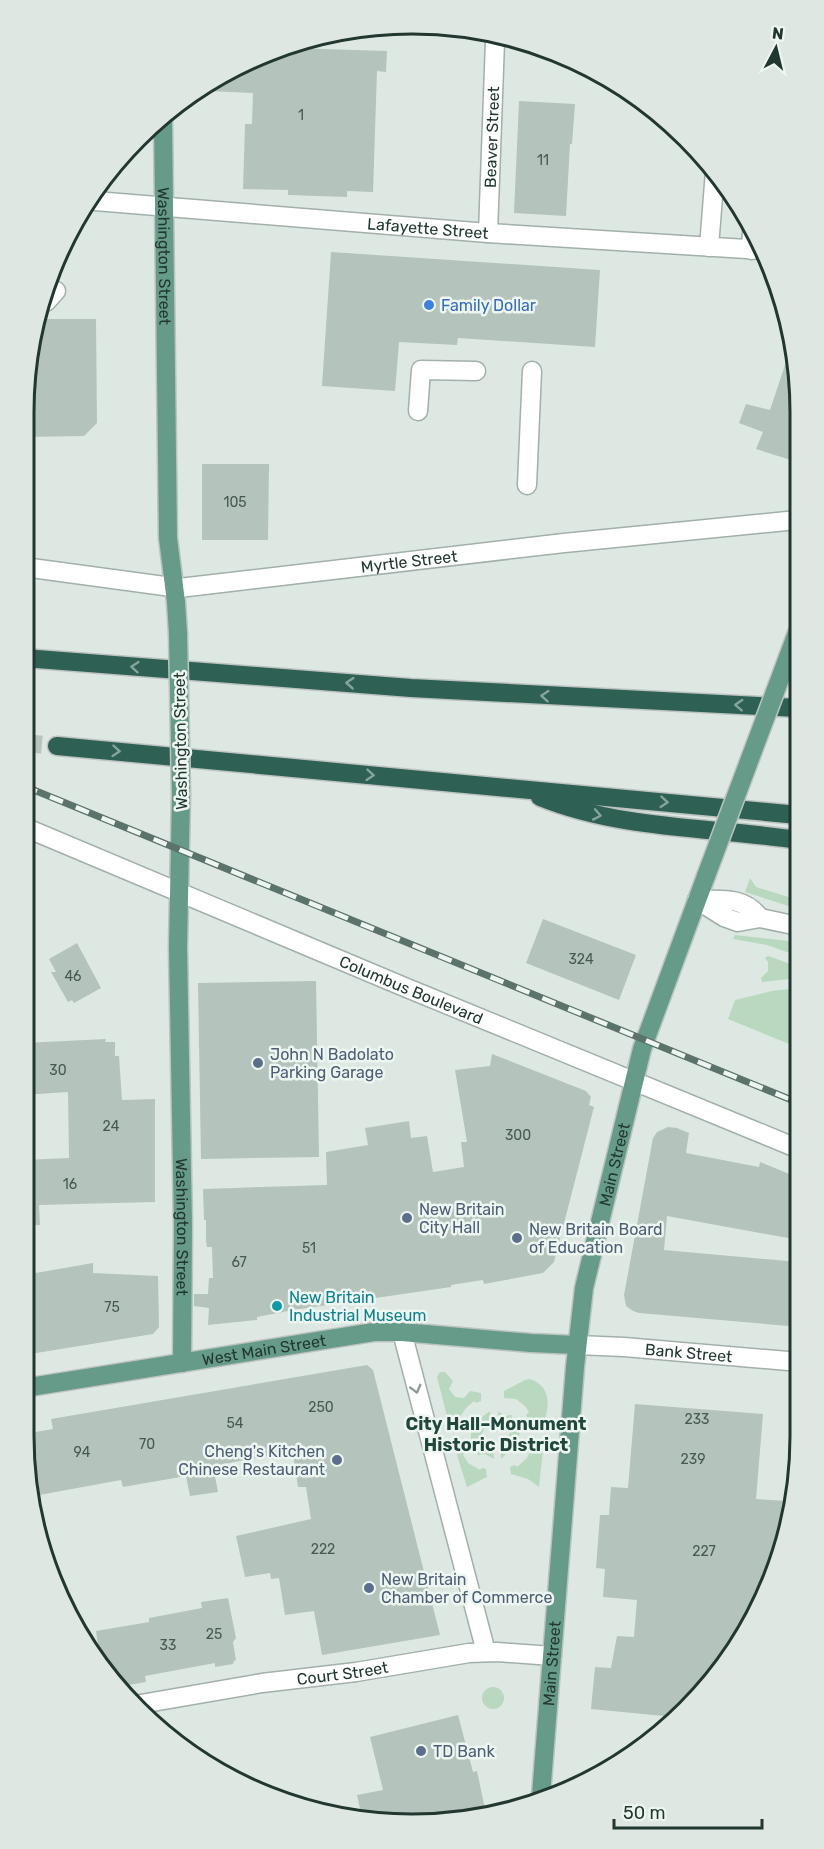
<svg xmlns="http://www.w3.org/2000/svg" width="824" height="1849" viewBox="0 0 824 1849" font-family="Rubik,sans-serif">
<rect width="100%" height="100%" fill="#dee8e3"/>
<g fill="#b8d8bf">
<polygon points="750,878 756,887 798,900 798,909 745,892"/>
<polygon points="735,935 798,942 798,956 767,945 733,939"/>
<polygon points="768,956 799,967 799,978 762,982 761,978 768,971 768,962 765,958"/>
<polygon points="799,988 799,1048 728,1019 735,1000 772,991"/>
<polygon points="440,1372 445,1372 453,1381 449,1389 455,1397 464,1398 470,1391 481,1393 481,1401 476,1403 474,1401 466,1408 459,1418 462,1420 458,1428 451,1427 449,1424 437,1377"/>
<path d="M529,1379C549,1384 551,1404 544,1421L531,1422L526,1415L529,1412L525,1406L516,1399L504,1398V1391L525,1380Z"/>
<polygon points="490,1411 491,1428 484,1429 481,1436 484,1440 492,1442 494,1459 485,1454 478,1455 477,1447 475,1447 471,1439 471,1430 476,1425 475,1418 482,1417"/>
<polygon points="498,1411 505,1416 512,1415 513,1422 515,1422 520,1431 518,1442 514,1445 515,1451 508,1452 501,1459 500,1442 507,1439 510,1432 507,1428 499,1426"/>
<polygon points="542,1439 544,1441 539,1487 528,1479 511,1474 510,1467 515,1465 517,1467 527,1458 531,1450 529,1449 532,1441"/>
<polygon points="460,1446 464,1454 463,1455 468,1463 480,1470 482,1468 486,1469 487,1477 467,1487 456,1452 457,1447"/>
<circle cx="493" cy="1698" r="11"/>
</g>
<g fill="#b4c3bc">
<polygon points="290,48 387,51 386,72 377,71 373,192 347,191 347,197 288,195 288,190 243,189 245,124 252,124 253,93 207,91 263,54"/>
<polygon points="519,101 575,104 572,144 570,144 566,216 514,213"/>
<polygon points="331,252 600,270 595,347 458,338 457,345 399,342 395,391 322,386"/>
<polygon points="43,319 96,319 97,423 84,436 24,437 24,412"/>
<polygon points="792,344 797,361 797,462 756,449 763,432 739,423 746,404 770,410"/>
<polygon points="202,464 269,464 268,540 202,540"/>
<polygon points="543,919 636,955 619,1000 526,963"/>
<polygon points="77,943 101,988 74,1003 72,1000 68,1002 51,972 56,972 49,959"/>
<polygon points="316,981 319,1157 201,1159 198,983"/>
<polygon points="106,1039 105,1042 115,1042 115,1056 119,1056 122,1100 155,1099 155,1202 39,1205 40,1225 24,1225 24,1160 69,1158 68,1092 24,1095 24,1043"/>
<polygon points="492,1054 586,1091 591,1097 589,1105 594,1107 554,1262 543,1273 484,1284 483,1280 451,1285 451,1287 293,1310 257,1317 257,1320 208,1325 209,1308 194,1306 194,1294 208,1294 209,1278 213,1278 212,1247 207,1247 206,1241 206,1220 204,1220 203,1189 327,1185 326,1152 368,1145 365,1128 409,1121 411,1138 427,1136 433,1172 464,1167 461,1142 467,1142 455,1070 490,1066"/>
<polygon points="668,1127 677,1128 689,1133 686,1153 759,1167 760,1162 799,1178 799,1240 667,1216 664,1250 799,1262 800,1327 639,1313 633,1311 626,1306 624,1295 653,1138 657,1132"/>
<polygon points="93,1263 93,1273 158,1276 159,1327 153,1334 24,1355 24,1275"/>
<polygon points="367,1365 373,1370 440,1635 322,1655 314,1611 285,1615 279,1578 271,1579 270,1573 245,1577 236,1536 311,1519 306,1487 298,1487 293,1454 268,1459 267,1456 213,1466 218,1492 190,1496 186,1476 123,1487 121,1480 34,1496 24,1434 53,1429 51,1419"/>
<polygon points="635,1404 763,1414 756,1499 787,1501 771,1585 703,1693 674,1717 591,1709 595,1667 611,1668 617,1636 634,1637 637,1600 603,1597 605,1569 596,1568 600,1515 609,1515 611,1487 628,1488"/>
<polygon points="228,1598 236,1638 233,1642 236,1660 234,1661 233,1664 215,1667 215,1663 145,1676 146,1682 117,1687 100,1658 96,1631 149,1622 149,1618 202,1608 201,1602"/>
<polygon points="458,1715 473,1772 477,1771 486,1814 463,1822 362,1818 357,1795 383,1790 370,1737"/>
</g>
<g fill="none" stroke-linecap="round" stroke-linejoin="round">
<polyline stroke="#b8c5bf" stroke-width="18" stroke-dasharray="18 9" stroke-linecap="butt" points="24,743 57,746"/>
<g stroke="#a2afaa" stroke-width="21">
<g id="minor">
<path id="s1" d="M95,201L488,233L763,250"/>
<path id="s2" d="M488,233L495,41"/>
<polyline points="709,247 715,171"/>
<polyline points="751,250 752,231"/>
<polyline points="46,302 56,291"/>
<polyline points="418,411 421,370 476,371"/>
<polyline points="527,485 532,371"/>
<path id="s3" d="M24,567L179,588L564,543L797,520"/>
<path id="s4" d="M24,827L402,986L799,1149"/>
<polyline points="697,900 724,917 738,922 760,918 798,926"/>
<path d="M697,900C721,900 744,896 760,918"/>
<polyline points="402,1332 486,1652"/>
<path id="s5" d="M577,1345L624,1347L800,1362"/>
<path id="s6" d="M135,1705L262,1683L356,1672L469,1653L497,1652L552,1656"/>
</g>
</g>
<g stroke="#bcc3c1" stroke-width="21">
<g id="major">
<path id="s7" d="M163,121L168,538L176,602L178,633"/>
<polyline points="775,692 797,633"/>
<path id="s8" d="M181,795L178,947L183,1226L182,1363"/>
<path id="s9" d="M24,1388L374,1332H402L531,1343L577,1345"/>
<path id="s10" d="M541,1795L575,1367L584,1288L642,1049L706,876"/>
</g>
</g>
<g stroke="#bcc3c1" stroke-width="21">
<g id="highway">
<polyline points="24,658 411,688 798,708"/>
<polyline points="57,746 798,815"/>
<path d="M540,797C621,830 713,827 798,840"/>
</g>
</g>
<use href="#minor" stroke="#fff" stroke-width="18"/>
<use href="#major" stroke="#669b8a" stroke-width="18"/>
<use href="#highway" stroke="#2f6054" stroke-width="18"/>
<g stroke="#5b736b" stroke-width="7">
<polyline id="rail" points="24,786 799,1103"/>
</g>
<use href="#rail" stroke="#eef6f1" stroke-width="4.5" stroke-dasharray="14" stroke-linecap="butt"/>
<g stroke="#bcc3c1" stroke-width="21" stroke-linecap="butt">
<g id="major-bridge">
<polyline points="178,633 181,795"/>
<polyline points="706,876 775,692"/>
</g>
</g>
<use href="#major-bridge" stroke="#669b8a" stroke-width="18"/>
</g>
<defs><path id="oneway-chevron" d="M-2-3.5L2.5 0L-2 3.5" fill="none" stroke-width="1.6" stroke-linecap="round" stroke-linejoin="round" transform="scale(1.5)"/></defs>
<g stroke="#85a49b">
<use href="#oneway-chevron" transform="translate(135 667) rotate(-175)"/>
<use href="#oneway-chevron" transform="translate(350 683) rotate(-176)"/>
<use href="#oneway-chevron" transform="translate(545 696) rotate(-176)"/>
<use href="#oneway-chevron" transform="translate(739 705) rotate(-177)"/>
<use href="#oneway-chevron" transform="translate(116 751) rotate(5)"/>
<use href="#oneway-chevron" transform="translate(370 775) rotate(5)"/>
<use href="#oneway-chevron" transform="translate(664 802) rotate(5)"/>
<use href="#oneway-chevron" transform="translate(597 815) rotate(11)"/>
</g>
<use stroke="#909b98" href="#oneway-chevron" transform="translate(416 1389) rotate(75)"/>
<circle fill="#3f7fe0" stroke="#eef6f1" stroke-width="2" cx="429" cy="305" r="6"/>
<g fill="#5c6f8a" stroke="#eef6f1" stroke-width="2">
<circle cx="258" cy="1063" r="6"/>
<circle cx="407" cy="1218" r="6"/>
<circle cx="517" cy="1238" r="6"/>
<circle cx="337" cy="1460" r="6"/>
<circle cx="369" cy="1588" r="6"/>
<circle cx="421" cy="1751" r="6"/>
</g>
<circle fill="#0f9aa8" stroke="#eef6f1" stroke-width="2" cx="277" cy="1306" r="6"/>
<g text-anchor="middle" stroke-width="5" stroke-linejoin="round" paint-order="stroke">
<g font-size="14" fill="#465a53">
<text x="301" y="120">1</text>
<text x="543" y="165">11</text>
<text x="235" y="507">105</text>
<text x="581" y="964">324</text>
<text x="73" y="981">46</text>
<text x="58" y="1075">30</text>
<text x="111" y="1131">24</text>
<text x="518" y="1140">300</text>
<text x="70" y="1189">16</text>
<text x="309" y="1253">51</text>
<text x="239" y="1267">67</text>
<text x="112" y="1312">75</text>
<text x="321" y="1412">250</text>
<text x="697" y="1424">233</text>
<text x="235" y="1428">54</text>
<text x="147" y="1449">70</text>
<text x="82" y="1457">94</text>
<text x="693" y="1464">239</text>
<text x="323" y="1554">222</text>
<text x="704" y="1556">227</text>
<text x="214" y="1639">25</text>
<text x="168" y="1650">33</text>
</g>
<g font-size="16" fill="#213730" stroke="#eef6f1">
<text dy="6" stroke="none"><textPath href="#s2" startOffset="96">Beaver Street</textPath></text>
<text dy="6" stroke="none"><textPath href="#s1" startOffset="334">Lafayette Street</textPath></text>
<text dy="6" stroke="none"><textPath href="#s7" startOffset="135">Washington Street</textPath></text>
<text dy="6" stroke="none"><textPath href="#s3" startOffset="388">Myrtle Street</textPath></text>
<text transform="translate(180 741) rotate(-91)" y="6">Washington Street</text>
<text dy="6" stroke="none"><textPath href="#s4" startOffset="420">Columbus Boulevard</textPath></text>
<text dy="6" stroke="none"><textPath href="#s10" startOffset="636">Main Street</textPath></text>
<text dy="6" stroke="none"><textPath href="#s8" startOffset="432">Washington Street</textPath></text>
<text dy="6" stroke="none"><textPath href="#s9" startOffset="243">West Main Street</textPath></text>
<text dy="6" stroke="none"><textPath href="#s5" startOffset="112">Bank Street</textPath></text>
<text dy="6" stroke="none"><textPath href="#s10" startOffset="132">Main Street</textPath></text>
<text dy="6" stroke="none"><textPath href="#s6" startOffset="210">Court Street</textPath></text>
</g>
<g font-size="16" fill="#366cbe" stroke="#eef6f1" text-anchor="start">
<text x="441" y="311">Family Dollar</text>
</g>
<g font-size="16" fill="#4e5e75" stroke="#eef6f1" text-anchor="start">
<text x="270" y="1060">John N Badolato<tspan x="270" dy="18">Parking Garage</tspan></text>
<text x="419" y="1215">New Britain<tspan x="419" dy="18">City Hall</tspan></text>
<text x="529" y="1235">New Britain Board<tspan x="529" dy="18">of Education</tspan></text>
<text x="325" y="1457" text-anchor="end">Cheng's Kitchen<tspan x="325" dy="18">Chinese Restaurant</tspan></text>
<text x="381" y="1585">New Britain<tspan x="381" dy="18">Chamber of Commerce</tspan></text>
<text x="433" y="1757">TD Bank</text>
</g>
<g font-size="16" fill="#0d838f" stroke="#eef6f1" text-anchor="start">
<text x="289" y="1303">New Britain<tspan x="289" dy="18">Industrial Museum</tspan></text>
</g>
<g font-size="18" font-weight="bold" fill="#1f473b" stroke="#eef6f1">
<text x="496" y="1430">City Hall–Monument<tspan x="496" dy="21">Historic District</tspan></text>
</g>
</g>
<path d="M0 0H824V1849H0ZM412 34H412A378 378 0 0 1 790 412V1436A378 378 0 0 1 412 1814H412A378 378 0 0 1 34 1436V412A378 378 0 0 1 412 34Z" fill="#dee7e2" fill-rule="evenodd"/>
<path fill="none" stroke="#213730" stroke-width="3" d="M412 34H412A378 378 0 0 1 790 412V1436A378 378 0 0 1 412 1814H412A378 378 0 0 1 34 1436V412A378 378 0 0 1 412 34Z"/>
<g transform="translate(776 48) rotate(7)" stroke="#eef6f1" stroke-width="4.5" paint-order="stroke">
<path d="M0-4.5L10 22L0 15L-10 22Z" fill="#213730"/>
<text y="-9" font-size="16" font-weight="bold" text-anchor="middle" fill="#213730">N</text>
</g>
<path d="M614 1819v9h148v-9" fill="none" stroke="#213730" stroke-width="3"/>
<text x="623" y="1819" font-size="18" fill="#213730" stroke="#eef6f1" stroke-width="4.5" paint-order="stroke">50 m</text>
</svg>
